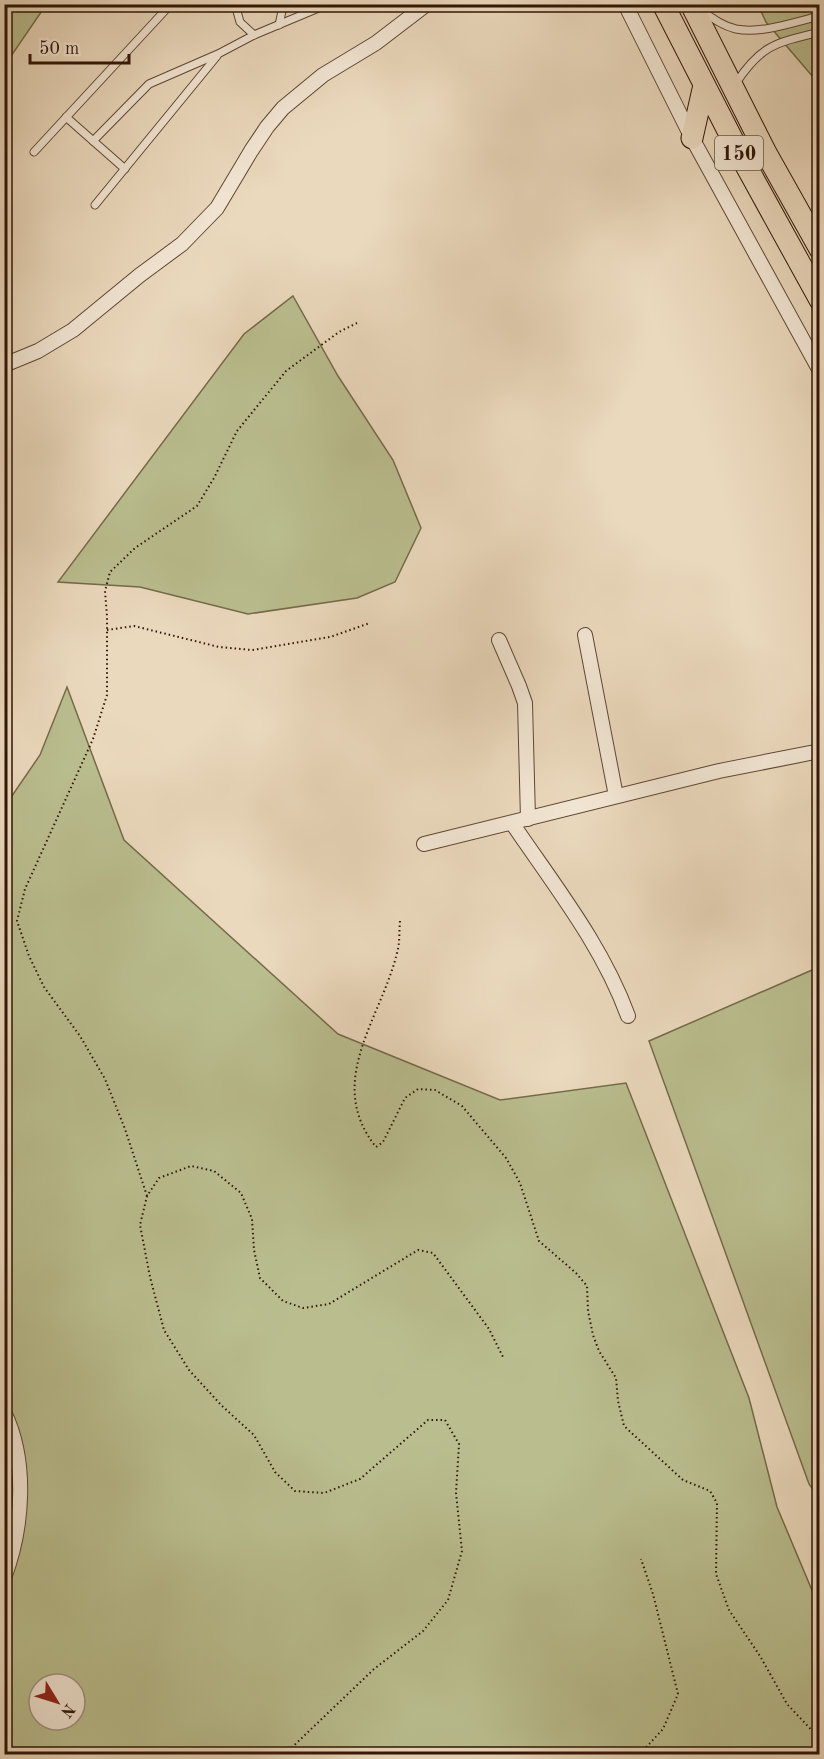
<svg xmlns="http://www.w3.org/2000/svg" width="824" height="1759" viewBox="0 0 824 1759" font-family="'Old Standard TT',serif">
<rect width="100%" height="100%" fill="#ebd9bd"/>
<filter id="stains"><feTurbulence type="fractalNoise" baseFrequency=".00333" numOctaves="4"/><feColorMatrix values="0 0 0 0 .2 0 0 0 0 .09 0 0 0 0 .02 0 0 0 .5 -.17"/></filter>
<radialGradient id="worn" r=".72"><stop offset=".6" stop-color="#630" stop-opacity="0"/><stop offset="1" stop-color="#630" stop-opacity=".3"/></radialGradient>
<g fill="#babe8f" stroke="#766a4a" stroke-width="1.5" fill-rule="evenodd">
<polygon points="5,4 46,5 5,65 4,5"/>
<polygon points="758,5 819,5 819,84 766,22"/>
<polygon points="293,296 338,376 393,460 421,528 395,582 357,598 248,614 140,587 58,582 244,334"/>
<path d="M67,687L124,840L338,1034L500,1100L626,1083L749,1398L777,1507L819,1607V1754H5L4,1575L18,1501L4,1407L5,806L40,755ZM39,1684H75V1720H39Z"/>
<polygon points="819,967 819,1498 809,1484 649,1041"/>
</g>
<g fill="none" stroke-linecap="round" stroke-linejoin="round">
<g stroke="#604634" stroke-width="9">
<g id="service">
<polyline points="235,4 240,22 254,35"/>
<path d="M702,11C712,18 723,26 736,29C762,34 794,22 820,16"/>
<polyline points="279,25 282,11 281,4"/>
<path d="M736,83C762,44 776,43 820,32"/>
<polyline points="66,117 125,169"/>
<polyline points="93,141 149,84 218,54 254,35 328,4"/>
<polyline points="34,152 171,4"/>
<polyline points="95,205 217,56"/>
</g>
</g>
<g stroke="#604634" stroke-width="16">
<g id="minor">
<polyline points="625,4 692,138 820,371"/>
<polyline points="4,365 38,351 73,330 140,275 182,244 217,208 251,151 267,127 283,108 323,75 376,43 427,4"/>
<polyline points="585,635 616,796"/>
<polyline points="499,640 519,686 525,703 528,819"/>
<path d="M512,823C554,885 602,945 628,1016"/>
<polyline points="424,844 719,771 820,751"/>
<path d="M4,1412C28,1461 23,1528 4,1578"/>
</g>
</g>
<g stroke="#311506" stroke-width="23">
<g id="trunk">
<polyline points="663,4 744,162 820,300"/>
<polyline points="691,4 766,153 820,249"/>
<polyline points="692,138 704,85"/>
</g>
</g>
<g stroke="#311506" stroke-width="2" stroke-dasharray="1.5 3" stroke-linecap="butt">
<polyline points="107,630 134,626 219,647 252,650 330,637 370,623"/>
<path d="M400,921C399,932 400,943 397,953C381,1019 324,1082 376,1147L383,1142L405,1098L418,1089L435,1090L462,1106L506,1158L520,1183L539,1241L576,1273L587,1286L588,1311L593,1335L599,1351L616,1378L618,1401L624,1426L683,1480L710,1491L717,1503L716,1574L729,1610L760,1656L787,1704L820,1739"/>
<polyline points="147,1196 125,1129 105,1079 80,1036 44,987 29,956 17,921 25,889 93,739 107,695 107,616 105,591 110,572 135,548 197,506 214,478 237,431 286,371 339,332 357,323"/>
<polyline points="285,1754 374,1669 423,1631 448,1600 462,1551 456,1493 459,1444 445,1420 428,1420 360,1479 324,1493 295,1491 275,1472 254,1435 222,1406 189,1370 164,1330 150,1277 140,1225 147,1196 159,1178 191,1166 214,1171 241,1193 252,1219 254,1250 260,1278 283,1301 303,1308 329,1304 418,1250 433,1253 489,1329 504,1359"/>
<polyline points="460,1754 485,1750 495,1754"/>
<polyline points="640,1754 663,1729 678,1694 653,1594 641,1559"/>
</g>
<use href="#service" stroke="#f2e6d4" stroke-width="7"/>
<use href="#minor" stroke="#f2e6d4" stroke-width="14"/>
<use href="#trunk" stroke="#ebd9bd" stroke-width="21"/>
</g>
<g text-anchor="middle" stroke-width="4.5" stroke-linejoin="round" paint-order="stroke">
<rect fill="#f2e6d4" stroke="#6b5444" stroke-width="1.5" x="715" y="136" width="48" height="34" rx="4.5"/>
<g font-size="20" font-weight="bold" fill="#311506">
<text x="739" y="160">150</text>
</g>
</g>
<rect width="824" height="1759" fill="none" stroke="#ebd9bd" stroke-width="24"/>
<rect x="6" y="6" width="812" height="1747" fill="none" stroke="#311506" stroke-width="3"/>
<rect x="12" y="12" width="800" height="1735" fill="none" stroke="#311506" stroke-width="1.5"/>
<g transform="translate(57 1702) rotate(128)"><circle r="28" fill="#f2e6d4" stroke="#a59282" stroke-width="1.5"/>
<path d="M0-4.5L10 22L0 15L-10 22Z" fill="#8f2418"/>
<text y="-9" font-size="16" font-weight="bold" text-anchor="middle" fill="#311506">N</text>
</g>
<path d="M30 54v9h99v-9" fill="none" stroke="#311506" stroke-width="3"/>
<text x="39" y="54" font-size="18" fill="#311506" stroke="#f2e6d4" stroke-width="4.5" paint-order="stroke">50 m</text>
<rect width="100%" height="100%" filter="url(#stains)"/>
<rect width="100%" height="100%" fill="url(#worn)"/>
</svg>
